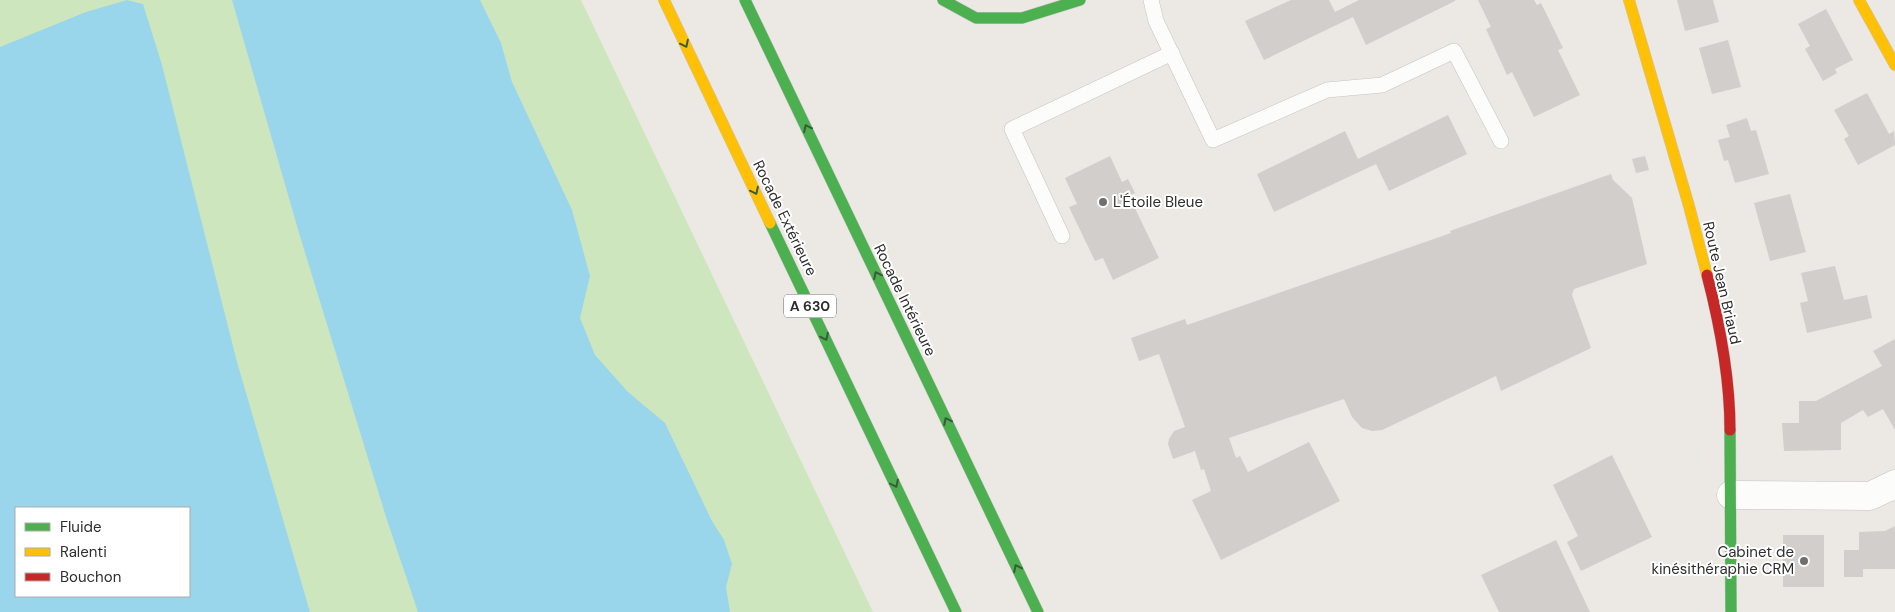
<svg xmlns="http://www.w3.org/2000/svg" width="1895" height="612" viewBox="0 0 1895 612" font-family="'DM Sans',sans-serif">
<rect width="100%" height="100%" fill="#ece8e4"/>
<path fill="#cee6be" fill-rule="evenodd" d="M0,0H581L873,612H0ZM16,508H189V596H16Z"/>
<g fill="#99d6ec" fill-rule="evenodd">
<path d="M127,0L143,4L162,65L237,362L310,612H0V47L86,12ZM189,508V596H16V508Z"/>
<polygon points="232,0 480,0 501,43 512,82 572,210 590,276 580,318 595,355 628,392 665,423 712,521 724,540 732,564 726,587 730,612 418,612 386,517 299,233"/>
</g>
<g fill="#d1cecb">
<polygon points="1291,0 1329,0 1335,12 1359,0 1455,0 1455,1 1366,45 1353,17 1264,60 1245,21"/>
<polygon points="1478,0 1534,0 1537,5 1541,3 1563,48 1558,50 1580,95 1534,117 1512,72 1507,75 1486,29 1491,27"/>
<polygon points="1677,0 1713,0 1719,22 1685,31"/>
<polygon points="1826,9 1853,60 1835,69 1837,73 1823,81 1805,49 1810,46 1798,24"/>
<polygon points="1728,40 1741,87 1712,94 1699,48"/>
<polygon points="1867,93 1889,134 1894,131 1895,145 1858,165 1844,139 1849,136 1834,110"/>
<polygon points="1448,115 1467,154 1389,191 1376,164 1274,212 1257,174 1345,131 1358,159"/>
<polygon points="1747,118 1751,131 1756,130 1769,174 1735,183 1728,160 1724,161 1718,140 1730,137 1726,125"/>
<polygon points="1110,156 1122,182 1128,179 1135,193 1129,196 1159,258 1113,280 1103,258 1095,261 1069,207 1077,204 1065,178"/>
<polygon points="1645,156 1649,170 1636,173 1632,159"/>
<polygon points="1611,174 1613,180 1632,198 1647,264 1574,289 1572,295 1591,348 1501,391 1496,376 1382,430 1372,431 1362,428 1352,417 1344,399 1229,438 1236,458 1240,456 1248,472 1309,442 1340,501 1221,560 1192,500 1211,491 1204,469 1201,470 1195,451 1173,459 1168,444 1169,439 1174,431 1185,427 1159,354 1139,361 1131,338 1185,319 1187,325 1451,233 1450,231"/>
<polygon points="1790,194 1806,252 1770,261 1754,203"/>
<polygon points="1835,266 1844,300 1867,295 1872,318 1807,333 1800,303 1808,301 1801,273"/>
<polygon points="1895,339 1895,430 1883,409 1868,417 1863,410 1841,423 1841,450 1784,451 1782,423 1799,423 1799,401 1816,401 1882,366 1873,351"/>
<polygon points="1612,455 1652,537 1581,571 1567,542 1578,536 1553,485"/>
<polygon points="1895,526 1895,569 1863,569 1863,577 1844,577 1844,550 1859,550 1859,532 1885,531"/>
<rect x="1783" y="535" width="41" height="52"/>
<polygon points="1556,540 1590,612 1499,612 1481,575"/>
</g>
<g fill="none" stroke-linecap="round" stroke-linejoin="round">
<g stroke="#c5c4c5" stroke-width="16">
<g id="lane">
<polyline points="1151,0 1156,21 1213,140 1327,90 1382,85 1454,51 1501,141"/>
<polyline points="1062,236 1012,129 1172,53"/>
</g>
</g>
<g stroke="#c5c4c5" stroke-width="29">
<polyline id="street" points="1731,495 1870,496 1895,484"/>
</g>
<g stroke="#c5c4c5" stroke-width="12">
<g id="fast">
<polyline points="745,0 1038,612"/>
<polyline points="943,0 976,18 1022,18 1080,0"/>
<polyline points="770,223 956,612"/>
<polyline points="1730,430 1731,612"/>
</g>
</g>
<g stroke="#c5c4c5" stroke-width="12">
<g id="slow">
<polyline points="664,0 770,223"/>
<polyline points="1629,0 1689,206 1707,275"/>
<polyline points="1859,0 1895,65"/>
</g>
</g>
<g stroke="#c5c4c5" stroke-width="12">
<path id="jam" d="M1707,275C1720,325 1730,378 1730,430"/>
</g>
<use href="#lane" stroke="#fcfcfb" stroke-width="15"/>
<use href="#street" stroke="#fcfcfb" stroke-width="28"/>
<use href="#fast" stroke="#4caf50" stroke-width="11"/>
<use href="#slow" stroke="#ffc107" stroke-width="11"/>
<use href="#jam" stroke="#c62828" stroke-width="11"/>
</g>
<defs><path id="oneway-chevron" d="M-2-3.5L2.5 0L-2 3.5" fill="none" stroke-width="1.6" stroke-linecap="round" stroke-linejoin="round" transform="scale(1.25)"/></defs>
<g stroke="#385b3a">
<use href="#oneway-chevron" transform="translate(685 44) rotate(64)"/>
<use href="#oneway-chevron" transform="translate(807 128) rotate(-116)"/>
<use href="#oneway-chevron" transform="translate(755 191) rotate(64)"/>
<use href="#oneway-chevron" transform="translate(877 275) rotate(-116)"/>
<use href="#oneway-chevron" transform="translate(825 337) rotate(64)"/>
<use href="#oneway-chevron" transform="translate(947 421) rotate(-116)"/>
<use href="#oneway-chevron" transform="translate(895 484) rotate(64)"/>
<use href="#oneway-chevron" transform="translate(1017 568) rotate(-116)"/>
</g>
<g fill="#706f6e" stroke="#fff" stroke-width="2">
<circle cx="1103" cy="202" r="5"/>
<circle cx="1804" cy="561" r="5"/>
</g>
<g text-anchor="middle" stroke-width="4" stroke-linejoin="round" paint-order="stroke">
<rect fill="#fff" stroke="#6d6d6d" stroke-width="1" x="784" y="294.5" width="52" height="23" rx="4"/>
<g font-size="14" font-weight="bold" fill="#2e2e2e">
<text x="810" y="311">A 630</text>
</g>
<g font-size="15" fill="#2e2e2e" stroke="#fff" text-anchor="start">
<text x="1113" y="207">L'Étoile Bleue</text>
<text x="1794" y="557" text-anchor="end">Cabinet de<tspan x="1794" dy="17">kinésithéraphie CRM</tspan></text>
</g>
<g font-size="15" fill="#2e2e2e" stroke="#fff">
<text transform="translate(785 218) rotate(64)" y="5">Rocade Extérieure</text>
<text transform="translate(1722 283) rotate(77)" y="5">Route Jean Briaud</text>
<text transform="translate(905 300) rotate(64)" y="5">Rocade Intérieure</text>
</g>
</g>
<rect x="15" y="507" width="175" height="90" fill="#ffffff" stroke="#ababab"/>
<rect x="25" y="523" width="25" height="8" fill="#4caf50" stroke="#ababab"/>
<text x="60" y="532" font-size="15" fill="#2e2e2e">Fluide</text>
<rect x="25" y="548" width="25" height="8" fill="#ffc107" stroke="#ababab"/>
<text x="60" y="557" font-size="15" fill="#2e2e2e">Ralenti</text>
<rect x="25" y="573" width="25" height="8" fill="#c62828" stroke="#ababab"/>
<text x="60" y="582" font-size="15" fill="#2e2e2e">Bouchon</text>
</svg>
